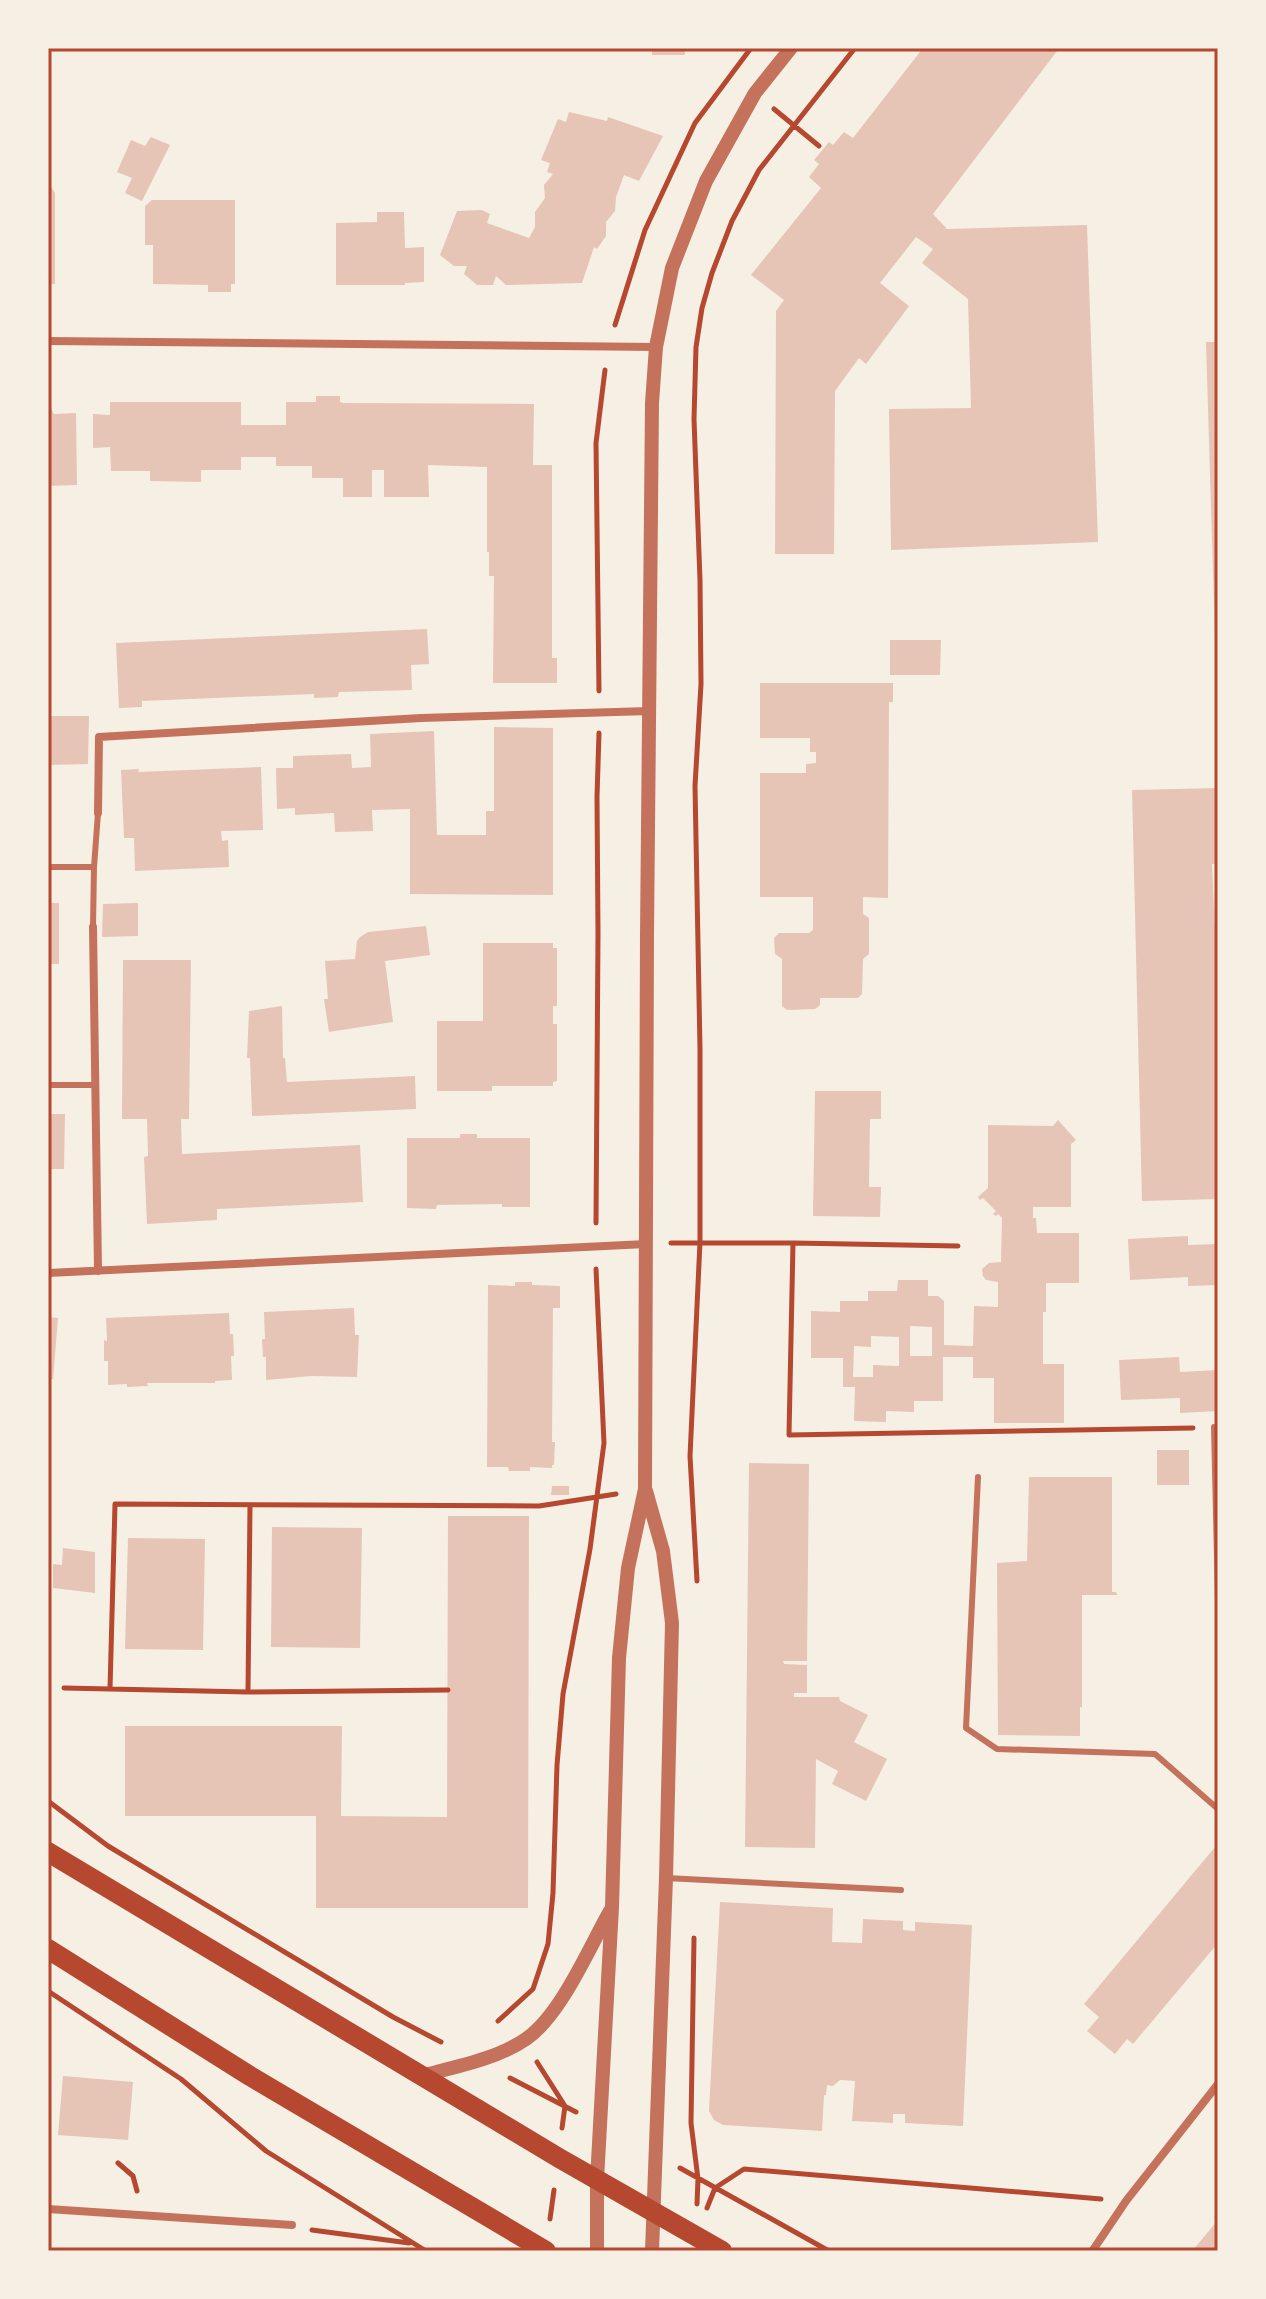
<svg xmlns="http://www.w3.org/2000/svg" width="1266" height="2299" font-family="'IBM Plex Sans',sans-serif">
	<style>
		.building { fill: #e6c5b7; fill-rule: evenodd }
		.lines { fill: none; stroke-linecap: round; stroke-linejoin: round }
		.path { stroke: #b5482f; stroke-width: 5 }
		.service { stroke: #c5725c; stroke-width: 6 }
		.minor { stroke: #c5725c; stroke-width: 8 }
		.tertiary { stroke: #c5725c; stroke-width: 14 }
		.primary { stroke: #b5482f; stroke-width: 20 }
		.neatline { fill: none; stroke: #b5482f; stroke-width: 3 }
	</style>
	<rect width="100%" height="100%" fill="#f6efe4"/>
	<path class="building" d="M652 48H685V55H652Z
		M923 48H1053L1057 51 933 214 947 229 1087 225 1098 542 891 550 889 409 971 408 968 299 922 263 933 249 916 237 880 283 909 306 866 364 859 358 835 391 834 554H775L776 311 784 300 751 275 821 188 809 177 819 164 814 160 829 142 833 145 844 132 853 138Z
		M569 112 607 121 608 117 663 136 639 181 624 175 616 197 615 211 606 222V236L597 249 594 247 582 283 506 285 496 276 493 285H477L464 274 467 266H454L440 255 457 211 482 210 490 214 487 223 529 238 535 227V212L545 198 544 185 553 174 547 172 550 163 541 160 558 119 566 122Z
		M151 137 170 145 142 201 125 193 132 178 117 172 131 140 145 146Z
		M48 182 55 193V284H48Z
		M152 200H235V284H231V292H208V285L153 284V245H145V206Z
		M377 212H404L405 248 424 247V282L405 283V285H336V223L377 222Z
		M1206 342H1218V639H1215Z
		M316 396H340V402L343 403 534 404 533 465H552V658H557V683H493L494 576H489V552H487V467L428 465 429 497H384V470H372V497H343V478H312V466H276V457H241V470H201V482L150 481V471H111L110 447 93 448V414L110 415V402H241V425H286V402H316Z
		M48 402 54 414 76 413 77 485 48 486Z
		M427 629 429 664 411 665 412 690 339 692 338 697 314 698V694L142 701V707L119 708 116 643Z
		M890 640H941L940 675H890Z
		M760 683H893V702H889L888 898 863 897V914L869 918V954L863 959 862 994 858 998H820V1005L815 1009 787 1010 782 1006V959L775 954 774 938 779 933H809L813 930V897H760V773H806V764L816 763V752H810V738H760Z
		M48 716H89L88 764 48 765Z
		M494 727 553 728V895L410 894V809L372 810 373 831 335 832 334 813 295 815V808L277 809 276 768H293V756L351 754 352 768 371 767 370 734 434 731 437 835H486V811H494Z
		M261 767 263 830 221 831 222 841 228 840 229 867 135 871 134 838H124L121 770 139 769 138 772Z
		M1218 788V864H1212L1218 996V1199L1142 1201 1132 790Z
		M48 903H59V964H48Z
		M138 903V936L102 937 103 904Z
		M426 926 430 955 385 961 393 1022 329 1032 324 999H328L325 961 355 959 357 941 360 937 368 932Z
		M483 943H553V948H557V1006H553V1024H557V1081L553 1082V1086H492V1091H437V1021H483Z
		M123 960H191L189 1119H181L182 1154 360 1145 363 1202 217 1209V1220L147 1224 144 1157 148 1156 147 1119H122Z
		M282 1006 283 1058H285L287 1082 415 1076 416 1109 252 1116 250 1058H247L249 1011Z
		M815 1091H881V1119H870L869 1187H881L880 1217 813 1216Z
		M48 1114H65L64 1169H48Z
		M1058 1120 1076 1140 1071 1144V1207H1033V1218H1036L1037 1233H1079V1283H1046V1312H1043V1364H1064V1423H994V1378H973V1357H943V1401H914V1412L886 1411V1422L854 1421 855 1387H843V1358H811V1311L840 1312V1301H868V1291H897L898 1280H928V1296H938L944 1301V1345L973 1346 974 1306 998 1307V1282L986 1280 983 1276 982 1269 989 1263 1001 1262 1002 1218 998 1214 996 1216 993 1214 996 1211 983 1198 980 1200 978 1197 988 1188V1125L1053 1126ZM910 1326 932 1327V1356H910ZM871 1336 899 1337V1366L873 1365V1377H853L854 1346 871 1347Z
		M460 1134H477V1138H530V1207H502V1204L437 1205 436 1209 407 1208V1138H460Z
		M1188 1236V1245L1218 1244V1285L1188 1286V1277L1130 1280 1128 1239Z
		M515 1282H532V1285L560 1286V1308H553L552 1442H555L554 1465H552V1468L530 1467V1471H509L508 1467H487L488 1285 515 1286Z
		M354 1308 355 1335H359L357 1377 312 1376 266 1380V1357H263L262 1339H265L264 1312Z
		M229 1313 230 1334H233L234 1356H231L232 1380 215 1381V1383H147L148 1386 127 1387V1384L108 1385V1361H104V1340L107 1341 106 1318Z
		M48 1317 58 1318 53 1379H48Z
		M1179 1357 1180 1372 1218 1370V1411L1180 1413V1398L1121 1400 1119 1360Z
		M1157 1450H1189V1485H1157Z
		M749 1463 809 1464 807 1661H783L784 1664 807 1665V1693H794V1697H839L840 1701 868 1715 854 1742 887 1759 866 1801 832 1784 838 1771 816 1759 815 1848 745 1847Z
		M1029 1477H1112V1592H1116L1117 1595H1082V1707H1080V1736L998 1735 997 1563 1027 1561Z
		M552 1486H569V1495H551Z
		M448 1516H529L528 1908H316V1816H125V1726H342L341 1816 447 1817Z
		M272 1527 362 1528 360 1648 271 1647Z
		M128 1538 205 1539 203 1650 125 1649Z
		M63 1548 95 1552V1593L53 1588V1564L62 1565Z
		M1215 1847 1218 1849V1943L1133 2044 1127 2039 1115 2054 1087 2031 1099 2017 1084 2004Z
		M720 1902 833 1908 832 1942 862 1943 863 1919 903 1921V1930L915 1931V1922L972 1925 963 2126 905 2123V2114H893V2123L852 2121 855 2081 840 2080 833 2086 827 2085 826 2095H824L822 2131 723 2125 714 2120 709 2111Z
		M63 2076 133 2082 128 2140 58 2135Z
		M1218 2212V2251L1193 2250 1218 2220 1214 2217Z"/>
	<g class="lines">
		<path class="path" d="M774 109 819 146
			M615 325 645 230 695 123 751 48
			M599 691 596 443 605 370
			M596 1223 598 934 597 797 599 733
			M671 1243H793L789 1435 1193 1428
			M793 1243 958 1246
			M697 1581 690 1456 700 1242V1049L695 786 701 684 700 580 694 419 696 347 702 308 712 273 732 221 759 170 855 48
			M64 1688 248 1692 448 1690
			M110 1689 115 1504 539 1506 616 1494
			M248 1692 250 1506
			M48 1801 108 1846 393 2017 441 2042
			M694 1938 691 2123 698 2179 697 2204
			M48 1991 181 2079 266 2151 426 2251
			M498 2021 533 1989 548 1944 553 1893 557 1765 563 1694 590 1549 604 1443 596 1269
			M537 2062 565 2106 562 2128
			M510 2078 576 2112
			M118 2163 133 2176 137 2191
			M680 2168 829 2251
			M707 2208 715 2188 744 2169 1101 2199
			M550 2219 554 2190
			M312 2230 409 2243"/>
		<path class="service" d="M48 867H94
			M93 927 94 867 98 813
			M48 1085H96
			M1214 1427 1218 1601
			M978 1477 966 1728 997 1749 1155 1754 1218 1809
			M666 1878 901 1890"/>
		<path class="minor" d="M48 341 656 347
			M98 813 99 737 421 718 649 711
			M93 927 98 1271
			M48 1273 646 1244
			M48 2209 292 2225
			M1093 2250 1126 2201 1218 2084"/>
		<path class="tertiary" d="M646 1491 663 1551 672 1623 666 1878 652 2251
			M421 2076C455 2067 497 2059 526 2039 561 2015 589 1948 610 1911
			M597 2251V2180L612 1907 619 1658 628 1568 645 1489 647 935 652 403 656 347 672 268 706 181 755 93 791 48"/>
		<path class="primary" d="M48 1852 559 2158 722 2251
			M48 1949 250 2076 546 2251"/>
	</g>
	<rect width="1266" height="2299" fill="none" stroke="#f6efe4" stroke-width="100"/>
	<rect x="50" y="50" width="1166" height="2199" class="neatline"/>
</svg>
